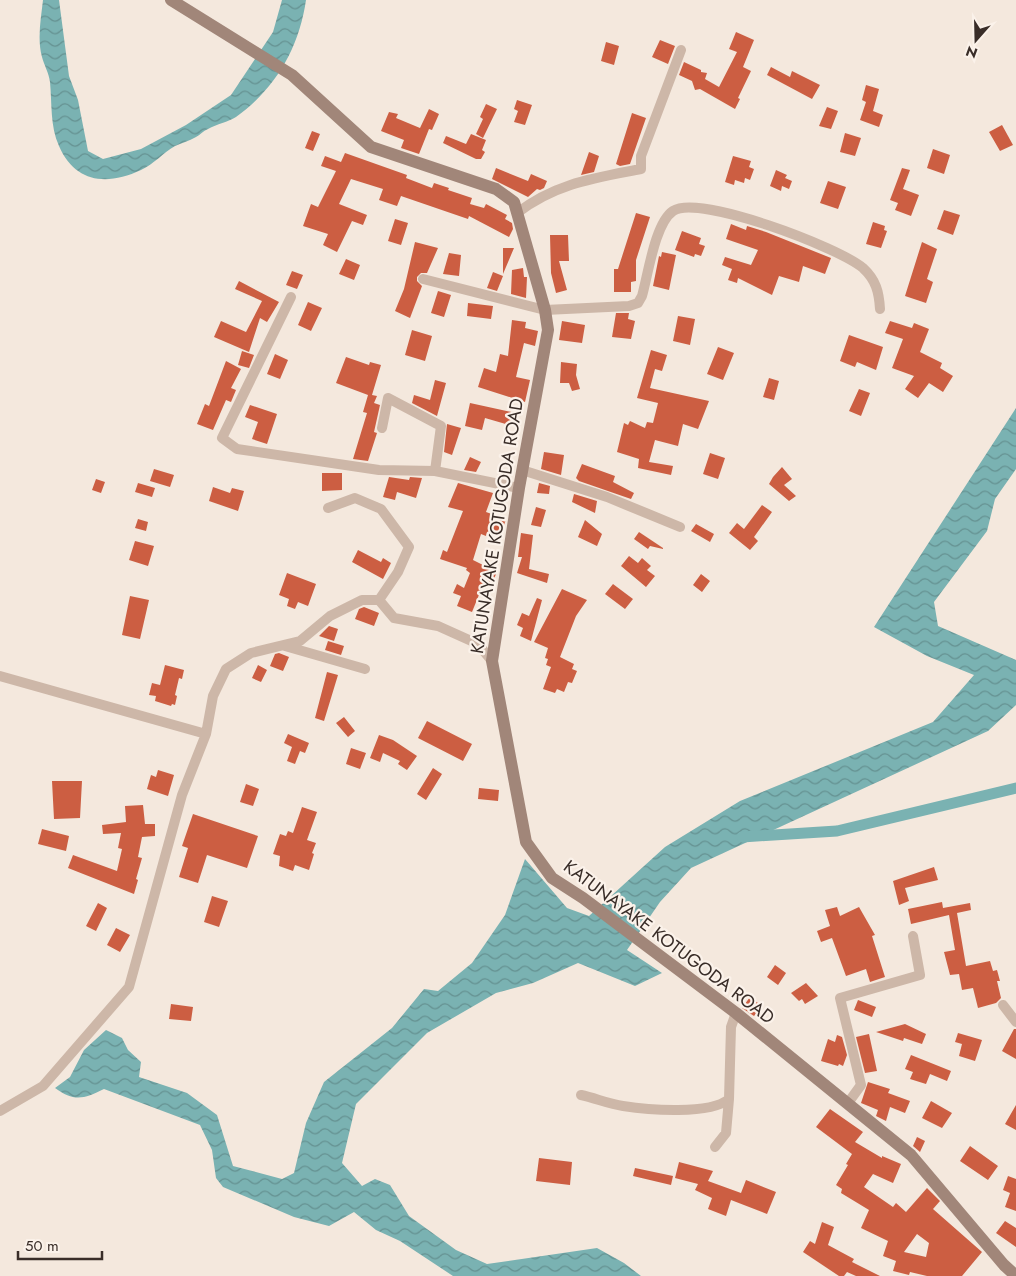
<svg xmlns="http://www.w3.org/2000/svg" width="1016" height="1276" font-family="Jost,sans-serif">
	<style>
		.water { fill: url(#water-waves) }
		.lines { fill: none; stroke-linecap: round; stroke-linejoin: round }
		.canal { stroke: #7ab2b2; stroke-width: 11 }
		.building { fill: #cc5e42; fill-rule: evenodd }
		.minor { stroke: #cdb7a8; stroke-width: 10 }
		.secondary { stroke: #a18679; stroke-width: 12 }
		.labels { text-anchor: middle; stroke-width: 4.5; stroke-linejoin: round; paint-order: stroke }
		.street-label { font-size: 18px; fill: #392d28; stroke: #fbf2ea }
	</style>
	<defs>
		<pattern id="water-waves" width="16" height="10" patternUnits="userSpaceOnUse" patternTransform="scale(1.25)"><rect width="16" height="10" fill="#7ab2b2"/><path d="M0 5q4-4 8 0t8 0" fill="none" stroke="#659191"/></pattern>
	</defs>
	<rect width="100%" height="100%" fill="#f4e8dd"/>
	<path class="water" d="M43 0H59L69 76 78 100 88 151 103 159 141 149 186 125 231 95 273 32 282 0H306C299 48 276 88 236 117 228 122 217 124 208 129 203 131 200 135 196 137 189 141 181 143 175 146 163 153 154 164 141 170 107 186 75 183 59 146 50 127 52 102 50 82 49 73 44 65 42 57 37 39 41 18 43 0Z
		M1016 408V469L995 499 987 531 934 602 938 626 1016 660V705L988 731 691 868 660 902 627 950 662 973 635 986 578 963 533 983 496 993 427 1033 356 1104 342 1163 362 1186 375 1179 390 1185 409 1216 456 1250 487 1264 597 1248 624 1263 641 1276H453L400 1241 376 1230 354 1212 329 1226 294 1217 223 1187 216 1178 212 1150 200 1125 104 1089C84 1099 74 1102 55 1088L70 1077 84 1050 106 1030 122 1038 128 1050 141 1062 139 1077 187 1093 217 1115 233 1166 282 1179 294 1173 306 1123 324 1082 392 1028 424 989 438 991 472 963 505 915 525 859 567 908 589 916 665 847 740 801 933 722 974 675 927 656 874 627Z"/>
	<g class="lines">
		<path class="canal" d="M742 837 837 831 1016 788"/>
	</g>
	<path class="building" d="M736 32 754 40 743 67 751 71 738 98 740 99 735 109 700 89 695 90 692 81 679 75 684 62 701 70V72L707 73 705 79 719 87 737 52 729 49Z
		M660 40 675 46 668 64 652 57Z
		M606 42 619 46 614 65 601 61Z
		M771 67 790 77 792 71 820 85 812 99 767 75Z
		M866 85 879 89 873 111 883 115 879 127 860 120 866 102 862 100Z
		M517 100 532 105 525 125 514 122 518 111 514 109Z
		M486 104 497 109 483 138 476 134 483 119 480 117Z
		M827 107 838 111 831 129 819 126Z
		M429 109 439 114 432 130 429 129 419 154 401 148 404 140 381 131 389 112 398 114 396 118 420 128Z
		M632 113 646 118 630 164 620 166 616 164Z
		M1002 125 1013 145 1000 151 989 132Z
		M312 131 320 134 313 151 305 148Z
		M845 133 861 138 855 156 840 152Z
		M471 134 486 140 482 150 485 152 481 159H476L443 143 446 136 466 144Z
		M933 149 950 155 944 174 927 168Z
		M589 152 599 156 594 172 581 175Z
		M345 153 407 175 406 178 432 188 434 183 449 188 448 190 472 198 470 204 484 208 486 204 507 215 505 219 512 223 513 229 509 237 469 216 468 219 401 196 397 206 379 200 383 189 351 179 339 204 367 215 363 225 352 221 337 252 323 245 328 234 303 226 311 204 318 207 336 171 321 166 325 156 341 162Z
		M733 156 751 161 749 167 754 169 750 180 745 178 744 183 735 180 734 185 725 182Z
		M496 168 528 181 531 174 547 181 544 188 540 190 537 189 528 197 492 179Z
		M902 168 910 170 903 189 919 195 911 216 895 210 898 203 890 200Z
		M776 170 787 175 785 178 792 181 789 189 782 186 781 191 770 186Z
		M828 181 846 187 838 209 820 203Z
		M944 210 960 215 953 235 937 229Z
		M636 213 650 217 636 260V281L631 282V292H614V269H618Z
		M395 219 408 223 401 245 388 241Z
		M873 222 885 226 884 230 887 231 881 248 866 244Z
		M731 224 746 230 747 226 766 232 831 258 825 274 803 266 799 282 779 276 772 295 738 278 737 283 728 280 732 269 722 265 725 257 751 265 758 250 726 239Z
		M682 231 701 238 699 244 705 246 701 256 695 254 694 257 675 250Z
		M550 235H568L569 261H559L567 290 556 293 551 273Z
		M415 242 438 248 427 273H421L417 277V281L422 286 410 318 395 311 404 289Z
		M922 242 937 249 927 279 933 282 926 303 905 296Z
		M503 248H514L503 274Z
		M662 252 676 255 669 290 653 286 659 256 661 257Z
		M449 253 461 255 459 276 443 274Z
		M346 259 360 265 354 280 339 274Z
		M523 268 524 277H527L526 298 511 294 512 270Z
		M292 271 303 275 297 289 286 285Z
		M493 272 503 276 497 291 487 288Z
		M239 281 279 302 267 322 260 318 249 352 214 337 221 321 246 332 262 301 235 289Z
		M438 291 451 295 444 317 431 313Z
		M308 302 322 308 311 331 298 325Z
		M468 303 493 306 491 319 467 316Z
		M616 313H629L628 319 635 321 631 339 612 337Z
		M678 316 695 319 690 345 673 341Z
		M512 320 526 322 525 328 538 331 535 346 524 343 516 377 530 380 525 402 478 387 484 368 496 372 500 354 508 356Z
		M562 321 585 325 582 343 559 340Z
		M890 321 912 328 914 323 929 329 920 352 942 363 940 368 953 376 943 392 929 383 918 398 905 389 914 376 892 368 903 339 885 333Z
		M412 330 432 336 425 361 405 355Z
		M849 335 883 347 876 370 857 362 855 367 840 361Z
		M718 347 734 353 723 380 707 374Z
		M651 350 667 355 662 371 655 369 650 388 709 401 698 429 683 424 678 446 655 440 649 462 673 466 671 475 638 468 639 459 617 452 624 423 628 425 630 421 645 428 647 422 653 423 658 403 637 398Z
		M242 351 254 355 249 368 238 365Z
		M275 354 288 360 280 379 267 374Z
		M346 357 369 365 370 362 381 365 372 395 377 396 374 403 380 405 374 432 377 433 368 461 353 459 367 413 363 412 368 395 336 383Z
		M226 361 241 369 231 388 236 390 231 402 226 400 213 430 197 424 205 404 209 406Z
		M561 362 577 364 576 375 580 389 572 391 569 383H560Z
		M769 378 779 381 774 400 763 397Z
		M435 380 446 383 437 416 412 403 414 395 430 400Z
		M859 389 870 393 861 416 849 411Z
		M470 403 516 413 513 426 485 418 482 430 465 426Z
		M250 405 277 414 267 444 252 439 258 422 245 417Z
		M447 424 461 428 452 455 444 452Z
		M544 452 564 455 561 475 541 469Z
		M710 453 725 458 718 479 703 474Z
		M470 457 481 462 476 472 464 470Z
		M582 464 615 476 613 482 634 493 631 499 579 481 576 478Z
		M782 467 792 479 784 485 796 496 789 501 769 484 773 477Z
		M154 469 174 475 170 487 150 481Z
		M322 473H342V490L322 491Z
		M389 477 409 480 410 477 422 478 416 498 397 492 395 500 383 497Z
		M96 479 105 482 101 493 92 490Z
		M138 483 155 488 152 497 135 492Z
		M458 483 493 493 486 512 506 519 500 537 487 532 486 536 481 534 473 560 497 572 492 583 485 580 472 612 457 606 461 596 453 593 457 584 464 588 470 573 466 570 467 568 440 559 443 550 447 552 463 511 448 507Z
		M539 483 550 486 549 494 537 493Z
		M213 487 230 493 232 488 244 491 238 511 209 501Z
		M574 494 597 501 595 513 572 502Z
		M762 505 772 512 754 537 758 541 750 550 729 533 737 523 744 529Z
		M536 507 546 510 541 527 531 525Z
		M138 519 148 522 146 531 135 528Z
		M585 520 602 534 597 546 578 537Z
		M696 524 714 534 710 542 691 531Z
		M639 532 663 548V549L650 546 648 549 634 539Z
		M521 533 533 535 529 569 549 574 547 583 517 573 522 557H518Z
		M135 541 154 546 148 566 129 560Z
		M358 550 381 562 383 558 391 563 383 579 352 562Z
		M629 556 638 563 642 558 651 566 647 570 655 576 646 587 621 566Z
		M287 573 316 584 308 606 298 602 295 609 287 606 289 599 279 595Z
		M701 574 710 581 702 592 693 585Z
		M613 584 633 599 625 609 605 594Z
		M562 589 587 600 576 616 560 657 574 664 572 669 577 671 572 683 568 682 564 692 557 689 555 693 543 689 551 667 546 665 548 659 545 658 548 648 534 642Z
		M130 596 149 600 140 639 122 635Z
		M537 598 542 600 531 641 520 636 523 628 517 625 522 613 529 616Z
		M364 607 379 613 374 626 355 619 359 609Z
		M329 626 338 629 334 641 319 636Z
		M328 641 344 646 341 655 325 650Z
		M279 653 289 657 283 671 270 666 275 654Z
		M165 665 184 670 182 679 179 678 175 695 177 696 175 705 172 704 171 706 155 701 156 696 149 695 152 683 160 685Z
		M258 665 267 670 261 682 252 678Z
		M327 672 338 675 324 721 315 718Z
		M344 717 355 731 348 737 336 723Z
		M427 721 472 744 463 761 418 738Z
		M288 734 309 743 305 753 300 751 295 764 287 761 292 747 284 743Z
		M379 735 393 740 417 756 407 770 398 764 400 761 383 753 380 762 370 758Z
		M351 748 366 753 360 769 346 764Z
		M433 768 442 774 426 800 417 794Z
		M158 770 174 775 168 796 147 789 151 775 156 777Z
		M52 781H82L80 818 54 819Z
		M246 784 259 789 253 806 240 802Z
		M479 788 499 790 498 801 478 799Z
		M143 805 145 824H155V836L142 837 138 857 142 858 136 879 138 880 134 894 68 868 73 855 117 871 122 849 118 848 121 833 103 834 102 825 126 822 125 806Z
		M302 807 317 812 307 840 316 843 312 853 314 854 309 870 295 865 293 871 279 866 280 856 273 854 280 834 286 836 288 831 293 833Z
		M193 814 258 836 247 868 207 855 198 883 179 877 188 848 182 846Z
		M42 829 69 836 66 851 38 844Z
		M934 867 938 880 905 888 909 901 899 905 893 881Z
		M212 896 228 901 219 927 204 922Z
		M942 902 943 908 970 903 971 910 957 913 966 966 990 961 993 971 997 970 1000 981H997L1001 998 996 1003 978 1008 973 988 962 990 959 974 950 975 944 952 955 950 949 915 911 924 908 909Z
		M98 903 107 908 96 931 86 926Z
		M837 907 840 916 859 907 875 935 872 936 885 977 870 982 866 969 846 976 832 938 821 942 817 931 830 926 825 910Z
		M116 928 130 935 120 952 107 945Z
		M775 965 786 973 778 985 767 977Z
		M806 983 818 996 805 1004 802 999 799 1001 791 993Z
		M750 997 762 1006 754 1016 742 1008Z
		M858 1000 876 1007 872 1017 854 1010Z
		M171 1004 193 1007 191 1021 169 1019Z
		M905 1024 926 1034 922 1044 904 1038 903 1041 876 1032Z
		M1014 1029H1016V1059L1002 1051Z
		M958 1033 982 1040 975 1061 959 1056 962 1044 955 1042Z
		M869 1034 877 1071 865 1073 856 1037Z
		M837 1035 842 1037 847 1055 843 1066 839 1064 838 1066 821 1061 828 1039 835 1042Z
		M911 1055 951 1071 947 1081 930 1074 926 1084 910 1079 913 1072 905 1069Z
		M868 1082 890 1089 888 1093 910 1101 905 1113 890 1107 886 1121 876 1116 878 1110 861 1103Z
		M931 1101 952 1113 942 1128 922 1118Z
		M1016 1105V1130L1005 1124Z
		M830 1109 863 1132 855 1142 882 1158V1156L901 1164 893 1183 873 1174 864 1187 893 1207 896 1203 906 1212 927 1188 940 1201 933 1209 982 1252 962 1276H927L910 1272 909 1275 893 1271 896 1261 883 1256 888 1241 861 1228 869 1210 841 1193 842 1189 836 1185 848 1165 846 1164 852 1154 816 1127ZM917 1234 929 1243 926 1257 904 1252Z
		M917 1137 925 1141 920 1152 913 1146Z
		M970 1146 998 1166 988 1180 960 1161Z
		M539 1158 572 1162 570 1185 536 1181Z
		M679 1162 713 1171 708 1181 741 1193 746 1180 776 1192 767 1214 731 1200 726 1216 708 1209 712 1198 695 1190 698 1184 675 1178Z
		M635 1168 673 1176 671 1185 633 1176Z
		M1008 1176 1016 1179V1211L1005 1207 1010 1193 1003 1190Z
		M1005 1221 1016 1228V1247L996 1233Z
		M822 1222 834 1227 828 1245 854 1259 852 1262 880 1276H856L847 1272 844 1276H839L803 1252 810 1241 815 1244Z"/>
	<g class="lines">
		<path class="minor" d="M517 213C556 183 595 178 641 169V156L681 50
			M423 279 545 310 629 306 638 303 642 296C648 275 655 223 673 211 699 194 838 247 863 268 876 280 879 292 880 309
			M291 297 222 438 237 449 379 470 435 471
			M382 428 388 398 441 426 435 471 519 488
			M522 470 607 497 680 527
			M328 508 355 498 381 509 409 547 398 572 379 600
			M285 646 365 669
			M0 676 206 734
			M1003 1005 1016 1022
			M581 1095C595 1098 609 1104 623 1106 648 1110 710 1115 729 1099L731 1027 736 1013
			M848 1103 861 1085 840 998 920 975 913 936
			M0 1111 43 1086 129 987 182 795 206 734 213 696 226 669 251 653 300 641 330 616 362 600H379L394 618 438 626 478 644 492 661
			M715 1147 726 1133 729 1099"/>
		<path class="secondary" d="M171 0 292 75 371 147 496 189 514 202 545 310 548 330 519 488 492 661 526 842 552 878 583 898 736 1013 911 1155 1004 1265 1016 1276"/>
	</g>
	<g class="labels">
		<g class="street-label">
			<text transform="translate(497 526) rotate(-81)" y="6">KATUNAYAKE KOTUGODA ROAD</text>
			<text transform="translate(669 942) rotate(37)" y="6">KATUNAYAKE KOTUGODA ROAD</text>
		</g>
	</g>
	<g transform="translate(976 40) rotate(200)" stroke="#fbf2ea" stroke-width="4" paint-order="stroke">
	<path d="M0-4L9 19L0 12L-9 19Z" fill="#392d28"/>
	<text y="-8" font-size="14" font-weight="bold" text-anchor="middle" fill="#392d28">N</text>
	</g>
	<path d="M18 1251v8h84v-8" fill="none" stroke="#392d28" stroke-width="2.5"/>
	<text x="25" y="1251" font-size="15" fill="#392d28" stroke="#fbf2ea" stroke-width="4" paint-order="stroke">50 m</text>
</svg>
